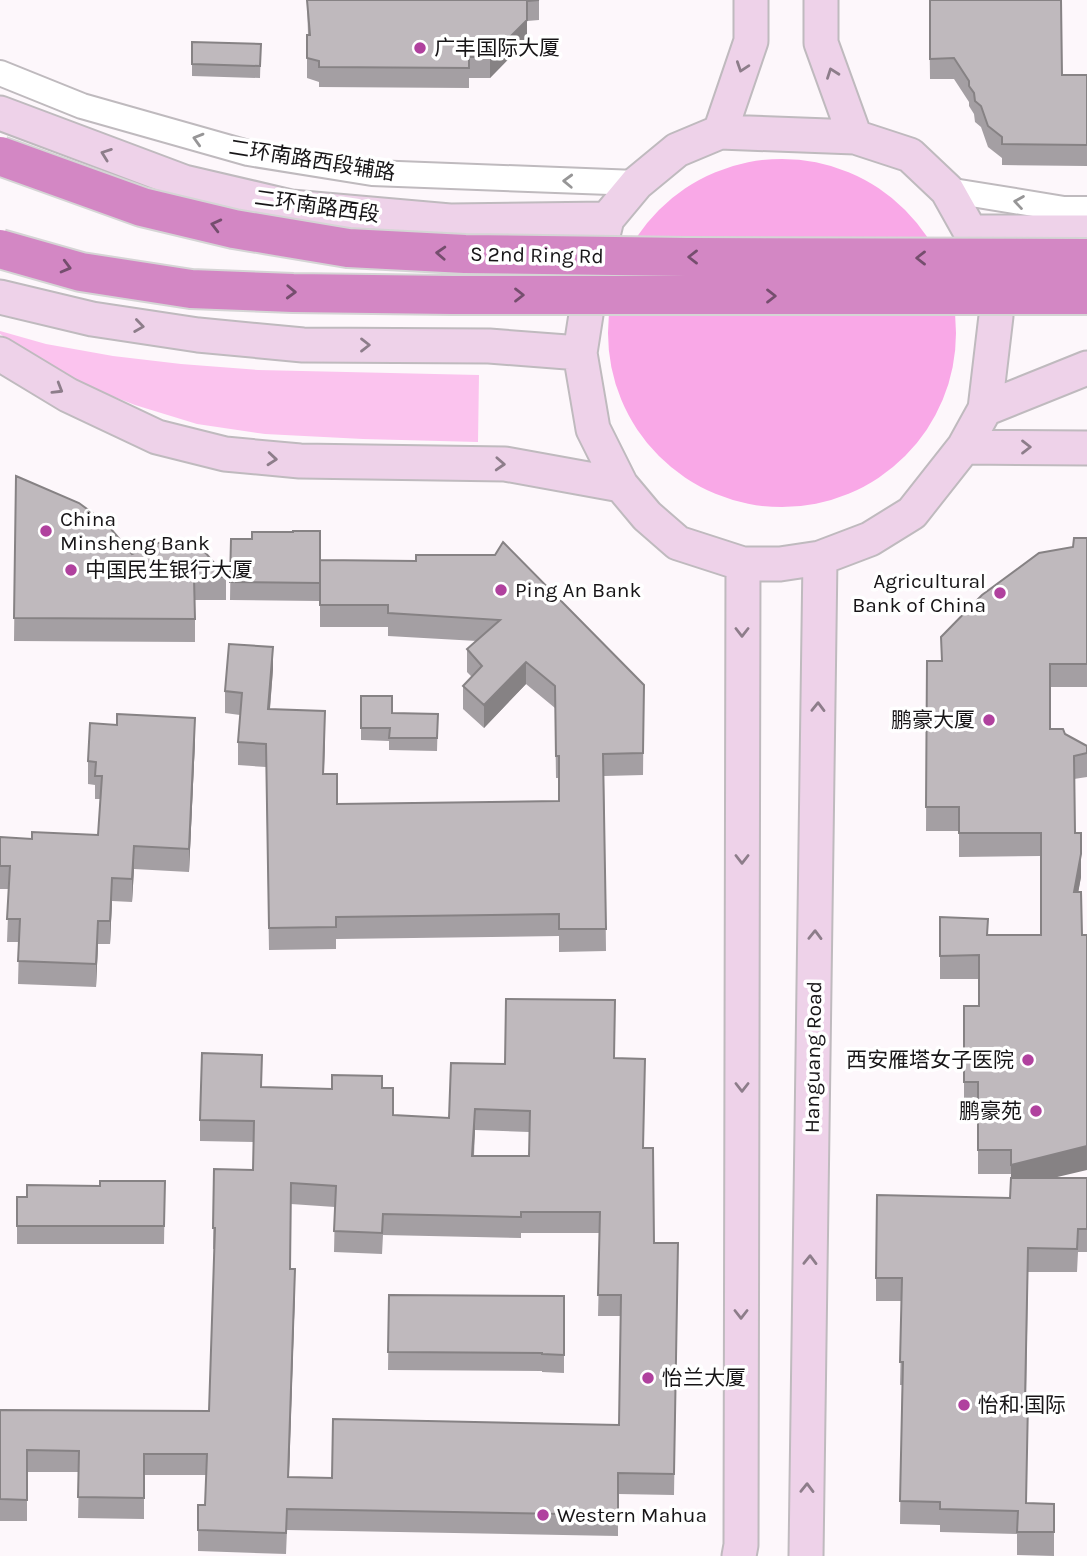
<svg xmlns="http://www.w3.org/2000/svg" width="1087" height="1556" font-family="Karla,'Noto Sans SC',sans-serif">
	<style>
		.green { fill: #fbc3ee }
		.forest { fill: #f9a8e7 }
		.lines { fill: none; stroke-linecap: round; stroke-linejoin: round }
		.minor-casing { stroke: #bfbabe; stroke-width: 28 }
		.secondary-casing { stroke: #bfbabe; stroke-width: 37 }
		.minor { stroke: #fff; stroke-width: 24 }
		.secondary { stroke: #eed2e9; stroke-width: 33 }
		.trunk-bridge-casing { stroke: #d5d5d5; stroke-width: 42; stroke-linecap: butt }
		.trunk-bridge { stroke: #d387c4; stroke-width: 38 }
		.wall { fill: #a49fa3; fill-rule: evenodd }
		.shaded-wall { fill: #868284 }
		.building { fill: #bfb9bd; stroke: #868284; stroke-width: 2; fill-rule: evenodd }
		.oneway { stroke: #8d7d8a }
		.oneway2 { stroke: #979697 }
		.oneway3 { stroke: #754e6e }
		.poi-dot { fill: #b0419e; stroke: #fff; stroke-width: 2.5 }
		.labels { text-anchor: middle; stroke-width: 7; stroke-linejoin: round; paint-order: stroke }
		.poi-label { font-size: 21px; fill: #171517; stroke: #fff; text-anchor: start }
		.street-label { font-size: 21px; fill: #171517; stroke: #fff }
	</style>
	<rect width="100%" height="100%" fill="#fdf7fb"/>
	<path class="green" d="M0 331 46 344 113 356 181 364 258 370 479 375 478 442 363 439 265 434 197 424 135 405 79 383 0 334Z"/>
	<path class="forest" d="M608 333a174 174 0 1 1 348 0a174 174 0 1 1-348 0Z"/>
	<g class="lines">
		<g class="minor-casing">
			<path id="minor" d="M0 73 82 106 248 153 372 173 637 183
				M947 190 1064 209H1087"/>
		</g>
		<g class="secondary-casing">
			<path id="secondary" d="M821 0V43L855 137
				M0 113 184 182 291 207 450 221 607 219
				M720 132 855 137 910 155 947 190 989 265 996 316 985 409 964 447 912 513 870 539 820 558 780 564H743L678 543 647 516 621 485 593 429 580 353 590 289 607 219 637 183 677 150Z
				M720 132 751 41V0
				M971 232H1087
				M0 297 92 319 198 335 303 345 489 346 580 353
				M0 354 68 395 157 437 225 454 300 461 505 464 621 485
				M985 409 1087 368
				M964 447 1087 448
				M739 1556 741 1545 743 564
				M806 1556 820 558"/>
		</g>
		<use href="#minor" class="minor"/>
		<use href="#secondary" class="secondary"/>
		<g class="trunk-bridge-casing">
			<path id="trunk-bridge" d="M0 156 142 207 234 229 348 248 465 254 686 257 1087 258
				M0 249 81 272 191 289 293 293 452 295H1087"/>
		</g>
		<use href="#trunk-bridge" class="trunk-bridge"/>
	</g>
	<path class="wall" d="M307 0H539V20L527 21V40L490 78H469V88L319 87V82L307 78V35H308Z
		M929 0 1062 75H1087V166L1002 165V158L988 147 981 127 975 122 974 114 969 106V102L954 79H930Z
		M192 42 261 44 260 78 192 76Z
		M16 476 132 554 226 577V600H195V642L14 641Z
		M320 531V601L230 600 231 539H252L293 532Z
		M1087 538V687H1050V729L1065 734 1087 746V777L1074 779 1075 833 1081 877 1078 892 1055 1178H1087V1252H1078L1077 1272H1028L1026 1401V1503L1054 1504V1556L1017 1555V1534L940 1532V1525L900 1524 902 1385H900L902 1301H876V1278L1010 1198 1011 1174H978V1105H964V1006H979V979H940V917L988 935H1041V856L959 857V831H926L927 661H941L1073 547Z
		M320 560 416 561 644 685 643 775 604 776 606 951 559 952V936L336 939V949L269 950 266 767 238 765V742L240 715 225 713V691L273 669 270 709 325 734 324 774 337 804 559 801V778H556L555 708 526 684 484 728 463 709V686L472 677 467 672V649L477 641 388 636V627H320Z
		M361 696 392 713 438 714 437 751 389 750V741L361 740Z
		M195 741 189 872 134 869 132 902 112 901 110 944H98L96 987 18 984 19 942H7L9 889H0V837L32 839 98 835 100 799H95V785L88 784V761Z
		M614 1058 644 1148 654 1243H678L674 1495 618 1494V1536L287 1530 286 1554 198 1551V1530L205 1505 206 1475H144V1519L78 1518 79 1472H27V1521H0V1410L209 1411 214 1249H213L214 1169 253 1170 254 1142 200 1141V1120L262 1087 332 1089 382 1088 393 1115 449 1118 505 1064ZM475 1130 529 1132V1156H474ZM291 1204 335 1207 334 1252 382 1254 383 1235 521 1238V1233H600L598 1316H621L619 1425 332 1478 289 1477 295 1290 290 1269Z
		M165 1181 164 1244H17V1197H27L100 1186Z
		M389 1295 564 1296V1373L542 1372V1371L388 1370Z"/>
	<path class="shaded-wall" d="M527 1V40L490 78V57Z
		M273 647V669L268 731V709Z
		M526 662V684L484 728V705Z
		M325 711V734L323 797V774Z
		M195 718V741L189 872V849Z
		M134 846V869L132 902V879Z
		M1081 854V877L1074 916V892Z
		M112 878V901L110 944V921Z
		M98 921V944L96 987V964Z
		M475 1109V1130L472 1177V1156Z
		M1087 1146V1170L1011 1188V1165Z
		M295 1269V1290L288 1498V1477Z"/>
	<path class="building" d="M307 0H539L527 1V20L490 57H469V68L319 67V61L307 58V35H310Z
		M930 0H1061L1062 75H1087V145L1002 144V137L988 126 981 106 975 101 974 93 969 86V81L954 58 930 59Z
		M192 42 261 44 260 66 192 64Z
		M16 476 79 503 106 523 132 554 158 543 194 539 226 577H194L195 619 14 618Z
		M293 531H320V583L230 582 231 539H252V532H293Z
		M1074 538H1087V664H1050V729H1063L1065 734 1087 746V753L1074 756 1075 833H1081V854L1074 892H1081L1082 935H1087V1146L1011 1165V1150H978V1082H964V1006H979V955L940 956V917L988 919 987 935H1041V833H959V807H926L927 661H942L941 637 982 595 1039 553 1073 547Z
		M503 542 644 685 643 753 603 754 606 929H559V914L336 917V927L269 928 266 744 238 742 242 693 225 691 229 644 273 647 268 709 325 711 323 774H337V804L559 801V756H556L555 686 526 662 484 705 463 686 482 666 467 649 500 620 388 613V605H320V560L416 561V555H495Z
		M361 696H392V713L438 714 437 738H389L390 728H361Z
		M117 714 195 718 189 849 134 846 132 879 112 878 110 921H98L96 964 18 961 20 919H7L10 866H0V837L32 839V832L98 835 102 776H95L96 762 88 761 90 723 117 725Z
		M506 999 615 1000 614 1058 645 1059 643 1148H653L654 1243H678L674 1474 618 1473V1515L287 1509 286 1533 198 1530V1505H205L207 1454H144V1498L78 1497 79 1451 27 1450V1500L0 1499V1410L209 1411 215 1228H213L214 1169 253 1170 254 1121 200 1120 202 1053 262 1055 261 1087 332 1089V1075L382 1076V1088H393V1115L449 1118 451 1063 505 1064ZM475 1109 530 1111 529 1156H472ZM291 1183 336 1186 334 1231 382 1233 383 1214 521 1217V1212H600L598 1295H621L619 1425 333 1419 332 1478 288 1477 295 1269H290Z
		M1011 1178H1087V1229H1078L1077 1249 1028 1248 1025 1401H1028L1026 1503 1054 1504V1532H1017L1018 1511 940 1509V1502L900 1501 903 1362H900L902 1278H876L877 1195 1010 1198Z
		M100 1181H165L164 1226H17V1197H27V1185L100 1186Z
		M389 1295 564 1296V1355L542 1354V1353L388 1352Z"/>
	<defs><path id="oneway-chevron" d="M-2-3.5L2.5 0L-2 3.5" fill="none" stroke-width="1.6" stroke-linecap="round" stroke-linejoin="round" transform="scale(1.75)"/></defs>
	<g class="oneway">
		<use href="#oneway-chevron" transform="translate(742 67) rotate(109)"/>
		<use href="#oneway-chevron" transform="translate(832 73) rotate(-110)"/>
		<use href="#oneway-chevron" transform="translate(106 154) rotate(-160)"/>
		<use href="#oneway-chevron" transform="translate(139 326) rotate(8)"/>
		<use href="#oneway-chevron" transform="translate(365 345)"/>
		<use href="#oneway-chevron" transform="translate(58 389) rotate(31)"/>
		<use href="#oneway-chevron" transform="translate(1026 447)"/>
		<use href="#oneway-chevron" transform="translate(272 459) rotate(5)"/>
		<use href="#oneway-chevron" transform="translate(500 464) rotate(3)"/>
		<use href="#oneway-chevron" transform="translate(742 632) rotate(90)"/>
		<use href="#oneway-chevron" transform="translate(818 707) rotate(-89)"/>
		<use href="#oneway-chevron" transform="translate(742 859) rotate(90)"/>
		<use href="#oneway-chevron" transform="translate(815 935) rotate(-89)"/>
		<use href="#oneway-chevron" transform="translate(742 1087) rotate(90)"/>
		<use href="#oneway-chevron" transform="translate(810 1260) rotate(-89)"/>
		<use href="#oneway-chevron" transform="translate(741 1314) rotate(90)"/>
		<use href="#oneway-chevron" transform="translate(807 1488) rotate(-89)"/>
	</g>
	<g class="oneway2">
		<use href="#oneway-chevron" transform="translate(198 139) rotate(-164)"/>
		<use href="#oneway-chevron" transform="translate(568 181) rotate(-178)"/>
		<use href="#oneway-chevron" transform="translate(1019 202) rotate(-171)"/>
	</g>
	<g class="oneway3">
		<use href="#oneway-chevron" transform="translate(216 225) rotate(-166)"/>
		<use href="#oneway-chevron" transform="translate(441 253) rotate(-177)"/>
		<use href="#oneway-chevron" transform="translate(693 257) rotate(-180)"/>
		<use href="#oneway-chevron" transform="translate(921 258) rotate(-180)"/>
		<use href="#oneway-chevron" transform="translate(66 267) rotate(15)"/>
		<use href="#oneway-chevron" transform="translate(291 292) rotate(2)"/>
		<use href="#oneway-chevron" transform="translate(519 295)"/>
		<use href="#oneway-chevron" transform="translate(771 296)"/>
	</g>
	<g class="poi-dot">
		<circle cx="420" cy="48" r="7"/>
		<circle cx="46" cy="531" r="7"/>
		<circle cx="71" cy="570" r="7"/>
		<circle cx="501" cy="590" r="7"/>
		<circle cx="1000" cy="593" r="7"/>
		<circle cx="989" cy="720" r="7"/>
		<circle cx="1028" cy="1060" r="7"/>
		<circle cx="1036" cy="1111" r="7"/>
		<circle cx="648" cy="1378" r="7"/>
		<circle cx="964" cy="1405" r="7"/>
		<circle cx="543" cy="1515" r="7"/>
	</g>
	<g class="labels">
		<g class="poi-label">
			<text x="434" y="55">广丰国际大厦</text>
			<text x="60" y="526">China<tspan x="60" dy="24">Minsheng Bank</tspan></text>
			<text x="85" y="577">中国民生银行大厦</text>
			<text x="986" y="588" text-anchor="end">Agricultural<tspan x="986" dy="24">Bank of China</tspan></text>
			<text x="515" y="597">Ping An Bank</text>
			<text x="975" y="727" text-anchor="end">鹏豪大厦</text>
			<text x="1014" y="1067" text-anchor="end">西安雁塔女子医院</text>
			<text x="1022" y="1118" text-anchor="end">鹏豪苑</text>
			<text x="662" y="1385">怡兰大厦</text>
			<text x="978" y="1412">怡和·国际</text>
			<text x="557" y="1522">Western Mahua</text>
		</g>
		<g class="street-label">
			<text transform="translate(312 160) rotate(9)" y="7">二环南路西段辅路</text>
			<text transform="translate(317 206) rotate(8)" y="7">二环南路西段</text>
			<text transform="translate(537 255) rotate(1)" y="7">S 2nd Ring Rd</text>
			<text transform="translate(813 1057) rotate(-89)" y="7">Hanguang Road</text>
		</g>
	</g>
</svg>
